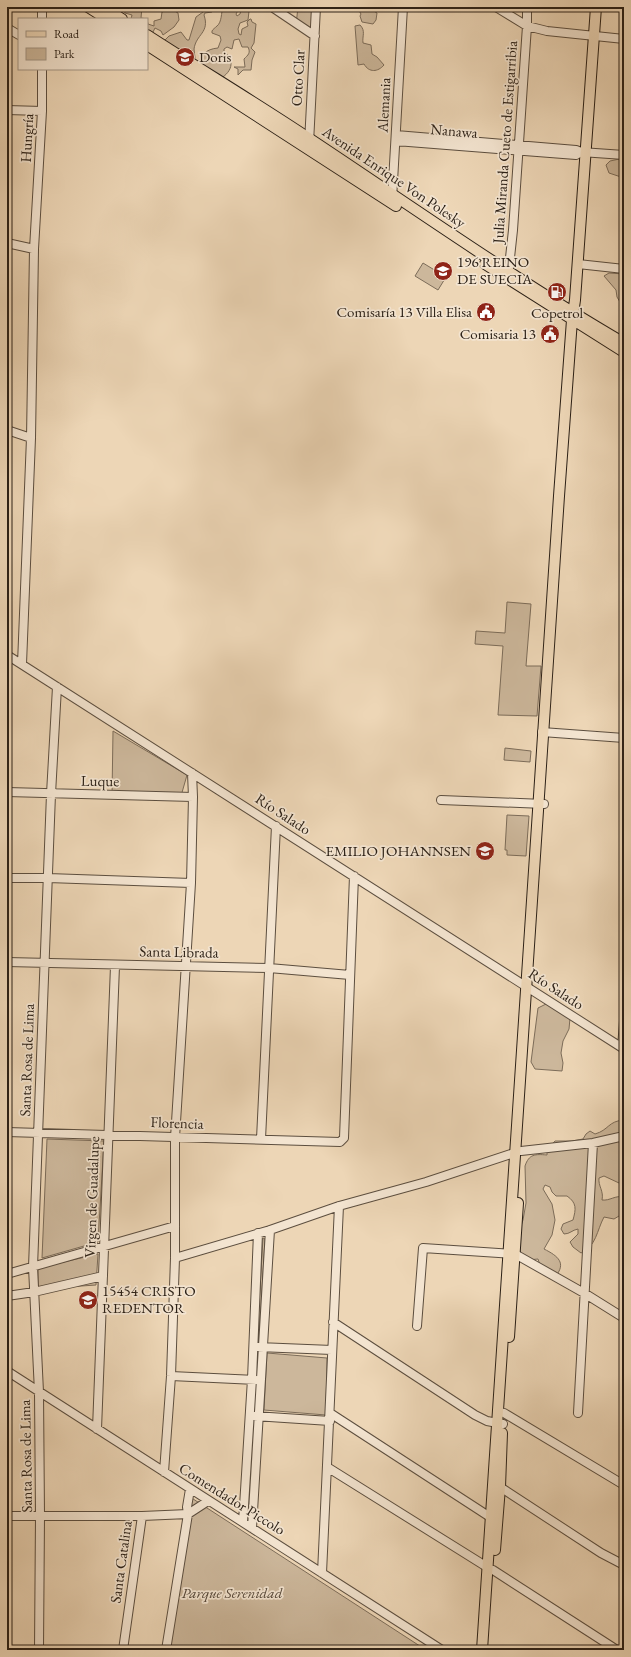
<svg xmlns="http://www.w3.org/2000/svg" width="631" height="1657" font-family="'EB Garamond',serif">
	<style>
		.green { fill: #ccb79b; stroke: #7c6c59 }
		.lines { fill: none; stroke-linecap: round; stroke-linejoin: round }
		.minor-casing { stroke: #5c4e3f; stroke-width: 10 }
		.major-casing { stroke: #2c2117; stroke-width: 12 }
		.minor { stroke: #f3e4d0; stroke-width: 8 }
		.major { stroke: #edd6b6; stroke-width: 10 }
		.labels { text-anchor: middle; stroke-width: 3.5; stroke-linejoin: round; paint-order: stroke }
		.poi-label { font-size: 15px; fill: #2c2117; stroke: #f3e4d0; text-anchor: start }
		.street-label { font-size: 15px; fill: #2c2117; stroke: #f3e4d0 }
		.park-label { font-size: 15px; font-style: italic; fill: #544638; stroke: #f3e4d0 }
	</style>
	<rect width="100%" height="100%" fill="#edd6b6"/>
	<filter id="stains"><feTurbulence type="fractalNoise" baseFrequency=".005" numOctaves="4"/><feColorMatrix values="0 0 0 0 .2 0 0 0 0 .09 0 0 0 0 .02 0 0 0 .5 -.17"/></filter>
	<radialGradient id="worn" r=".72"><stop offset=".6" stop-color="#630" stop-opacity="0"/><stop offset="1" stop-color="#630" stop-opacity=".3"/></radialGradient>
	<path class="green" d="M123 7H142L141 18 147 19 148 24 154 26V21L161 19 162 12 171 9 178 13 179 20 174 27 163 35 161 31 155 28 153 32 147 36V19H131L132 15 125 13Z
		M207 7H212V12L205 13 204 15C210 33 196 34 194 49 194 52 195 55 195 58L193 62 164 41 169 36 181 32 187 40H189L196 17 203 12Z
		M223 7H240L236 14 237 16 240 14 241 10 244 7H247L249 11 248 20 240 23 238 29 239 34 241 35 242 29 248 26 247 22 250 19H251L252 22 256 24 254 43 251 48 255 52 252 60 251 70H243L238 75V69L234 67H245L244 59C248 55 251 53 248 47H242L239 39 234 40 232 49 227 47 224 49V51C238 63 229 76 215 81L197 67C200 55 206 49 218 48L221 40 220 36 212 33V31C213 29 215 28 217 26 222 22 221 13 223 7Z
		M298 7H321L316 27 307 33 296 25Z
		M359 7H367L377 13 376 20 373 24 362 22 360 16 361 14 358 9Z
		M360 25C366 31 362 36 363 43L371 45 372 54 377 57 384 65C378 72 369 73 364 64L358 65 355 26Z
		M624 158V196L623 183 621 177 609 173 606 165 610 161Z
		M423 263 446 277 438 290 415 276Z
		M609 273 624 274V285L621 293 624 296V302H620L617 297 616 290 604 276Z
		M507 602 531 604 526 666H541L537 716 498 715 503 646 475 644 476 631 505 633Z
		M113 731 187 775 181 796 112 795Z
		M505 748 531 751 530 762 504 760Z
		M507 815 529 816 526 856 507 855V850H505Z
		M546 1004 570 1018 569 1029 563 1041 561 1053 563 1063 562 1071 535 1069 531 1062 538 1008Z
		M624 1120V1170H621L623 1180 619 1183 604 1176 599 1178C598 1186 604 1191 602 1200 610 1201 615 1195 624 1197V1213L614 1219 604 1217C597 1230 596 1247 581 1253L573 1247 570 1242 578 1234V1229C572 1230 570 1234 564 1234L561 1229 563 1224 573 1220C576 1209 577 1203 567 1196H556L552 1192 550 1187 545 1185 543 1189 552 1204 555 1220 552 1235 544 1249C558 1256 567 1263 555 1277L540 1265 538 1259 528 1260 520 1254 517 1237 523 1220 526 1203 525 1166C529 1154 535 1154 547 1155V1149L555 1141H572L583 1139 586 1134 590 1131 595 1134C609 1130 608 1121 624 1120Z
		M47 1139 104 1141 98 1242 42 1258Z
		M263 1238 265 1239 259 1340 257 1341Z
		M98 1254 96 1285 38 1289V1268Z
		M267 1353 327 1358 326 1415 264 1410Z
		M187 1495 426 1650H165Z"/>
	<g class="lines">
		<g class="minor-casing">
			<path id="minor" d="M272 7 315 36
				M496 7 527 26 547 31 624 39
				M42 19V7
				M7 28 19 35
				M7 110 42 111
				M396 135 576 150 581 152 624 155
				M396 141 576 155 581 152
				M309 143 316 7
				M392 199 403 7
				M7 243 34 249
				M578 264 624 269
				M508 276 513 230 527 26V7
				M7 430 31 438
				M7 655 624 1049
				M22 664 31 438 34 249 42 111V69
				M542 732 624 738
				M7 792 193 797
				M441 800 544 804
				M7 878H48L191 883
				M7 962 269 968 350 975
				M622 1048 624 1021
				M7 1132 340 1142 344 1138 354 876
				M261 1139 276 826
				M521 1151 593 1143 624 1136
				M175 1258 270 1230 339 1206 426 1182 514 1153
				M7 1274 175 1226
				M7 1296 34 1292 103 1276
				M333 1322 475 1415 487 1421 503 1424
				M417 1326 423 1248 515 1254 584 1293 624 1318
				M258 1347 332 1350
				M7 1371 442 1650
				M171 1376 256 1380
				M330 1413 490 1517
				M504 1413 624 1485
				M578 1413 593 1143
				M254 1416 330 1421
				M97 1429 115 966
				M327 1467 487 1567
				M164 1472 171 1376 175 1258V1138L191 883 193 797 192 773
				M500 1487 601 1553 624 1565
				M7 1516H142L188 1514 208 1501
				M243 1522 252 1379 258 1233
				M252 1528 270 1230
				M493 1570 617 1650
				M322 1573 339 1206
				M39 1650 40 1516 39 1392 33 1267 51 794 57 687
				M123 1650 142 1516
				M166 1650 188 1514 187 1507 190 1489"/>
		</g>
		<g class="major-casing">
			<path id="major" d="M88 7 107 19
				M103 7 122 19
				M147 35C201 70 256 103 310 139 414 208 516 280 624 343
				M147 45 396 206
				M485 264 624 352
				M509 1337 518 1203
				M495 1550 500 1487 502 1433
				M482 1650 559 496 572 320 575 300 596 7"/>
		</g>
		<use href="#minor" class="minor"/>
		<use href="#major" class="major"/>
	</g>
	<defs>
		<g id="school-disc" transform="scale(1)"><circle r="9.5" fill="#8f2418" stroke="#f3e4d0"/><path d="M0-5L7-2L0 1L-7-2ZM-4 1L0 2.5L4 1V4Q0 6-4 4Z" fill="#fff"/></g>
		<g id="fuel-disc" transform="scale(1)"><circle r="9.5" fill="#8f2418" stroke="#f3e4d0"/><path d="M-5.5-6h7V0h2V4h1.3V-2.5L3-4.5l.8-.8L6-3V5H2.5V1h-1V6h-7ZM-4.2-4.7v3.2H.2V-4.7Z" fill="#fff"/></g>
		<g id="civic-disc" transform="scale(1)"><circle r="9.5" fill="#8f2418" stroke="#f3e4d0"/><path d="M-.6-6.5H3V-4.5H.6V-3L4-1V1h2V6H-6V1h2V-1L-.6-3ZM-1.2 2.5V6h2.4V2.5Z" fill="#fff"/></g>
	</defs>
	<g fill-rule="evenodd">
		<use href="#school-disc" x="185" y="57"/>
		<use href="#school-disc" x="443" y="271"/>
		<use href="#fuel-disc" x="557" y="292"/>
		<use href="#civic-disc" x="486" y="312"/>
		<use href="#civic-disc" x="550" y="334"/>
		<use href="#school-disc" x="485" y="851"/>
		<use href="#school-disc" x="88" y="1300"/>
	</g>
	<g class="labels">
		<g class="poi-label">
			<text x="199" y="62">Doris</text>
			<text x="457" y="267">196 REINO<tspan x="457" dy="17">DE SUECIA</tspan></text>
			<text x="472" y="317" text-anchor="end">Comisaría 13 Villa Elisa</text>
			<text x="557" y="318" text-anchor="middle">Copetrol</text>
			<text x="536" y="339" text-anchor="end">Comisaria 13</text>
			<text x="471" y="856" text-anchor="end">EMILIO JOHANNSEN</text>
			<text x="102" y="1296">15454 CRISTO<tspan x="102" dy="17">REDENTOR</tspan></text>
		</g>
		<g class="street-label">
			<text transform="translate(298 78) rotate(-87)" y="5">Otto Clar</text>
			<text transform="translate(384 105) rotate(-87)" y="5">Alemania</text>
			<text transform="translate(454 131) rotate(5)" y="5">Nanawa</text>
			<text transform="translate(27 138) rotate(-87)" y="5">Hungría</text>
			<text transform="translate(505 142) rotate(-86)" y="5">Julia Miranda Cueto de Estigarribia</text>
			<text transform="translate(394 177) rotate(34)" y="5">Avenida Enrique Von Polesky</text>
			<text transform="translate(100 781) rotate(1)" y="5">Luque</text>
			<text transform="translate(283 814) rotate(33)" y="5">Río Salado</text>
			<text transform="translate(179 952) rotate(1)" y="5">Santa Librada</text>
			<text transform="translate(556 989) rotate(33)" y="5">Río Salado</text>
			<text transform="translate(27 1060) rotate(-88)" y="5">Santa Rosa de Lima</text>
			<text transform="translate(177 1123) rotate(2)" y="5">Florencia</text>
			<text transform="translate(92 1197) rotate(-88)" y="5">Virgen de Guadalupe</text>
			<text transform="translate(26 1456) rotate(-91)" y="5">Santa Rosa de Lima</text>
			<text transform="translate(232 1499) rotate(32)" y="5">Comendador Piccolo</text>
			<text transform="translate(121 1562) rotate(-82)" y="5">Santa Catalina</text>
		</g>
		<g class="park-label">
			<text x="232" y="1598">Parque Serenidad</text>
		</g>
	</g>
	<rect width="631" height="1657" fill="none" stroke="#edd6b6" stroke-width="24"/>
	<rect x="8" y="8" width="615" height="1641" fill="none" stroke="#2c2117" stroke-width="2"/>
	<rect x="12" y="12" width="607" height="1633" fill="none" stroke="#2c2117"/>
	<rect x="18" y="18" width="130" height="52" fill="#f3e4d0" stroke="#a39686"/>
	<rect x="26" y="31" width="20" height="6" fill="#edd6b6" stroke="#a39686"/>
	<text x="54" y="38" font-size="12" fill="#2c2117">Road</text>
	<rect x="26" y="48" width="20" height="12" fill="#ccb79b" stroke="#a39686"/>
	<text x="54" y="58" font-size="12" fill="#2c2117">Park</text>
	<rect width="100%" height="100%" filter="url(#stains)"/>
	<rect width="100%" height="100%" fill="url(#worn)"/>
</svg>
